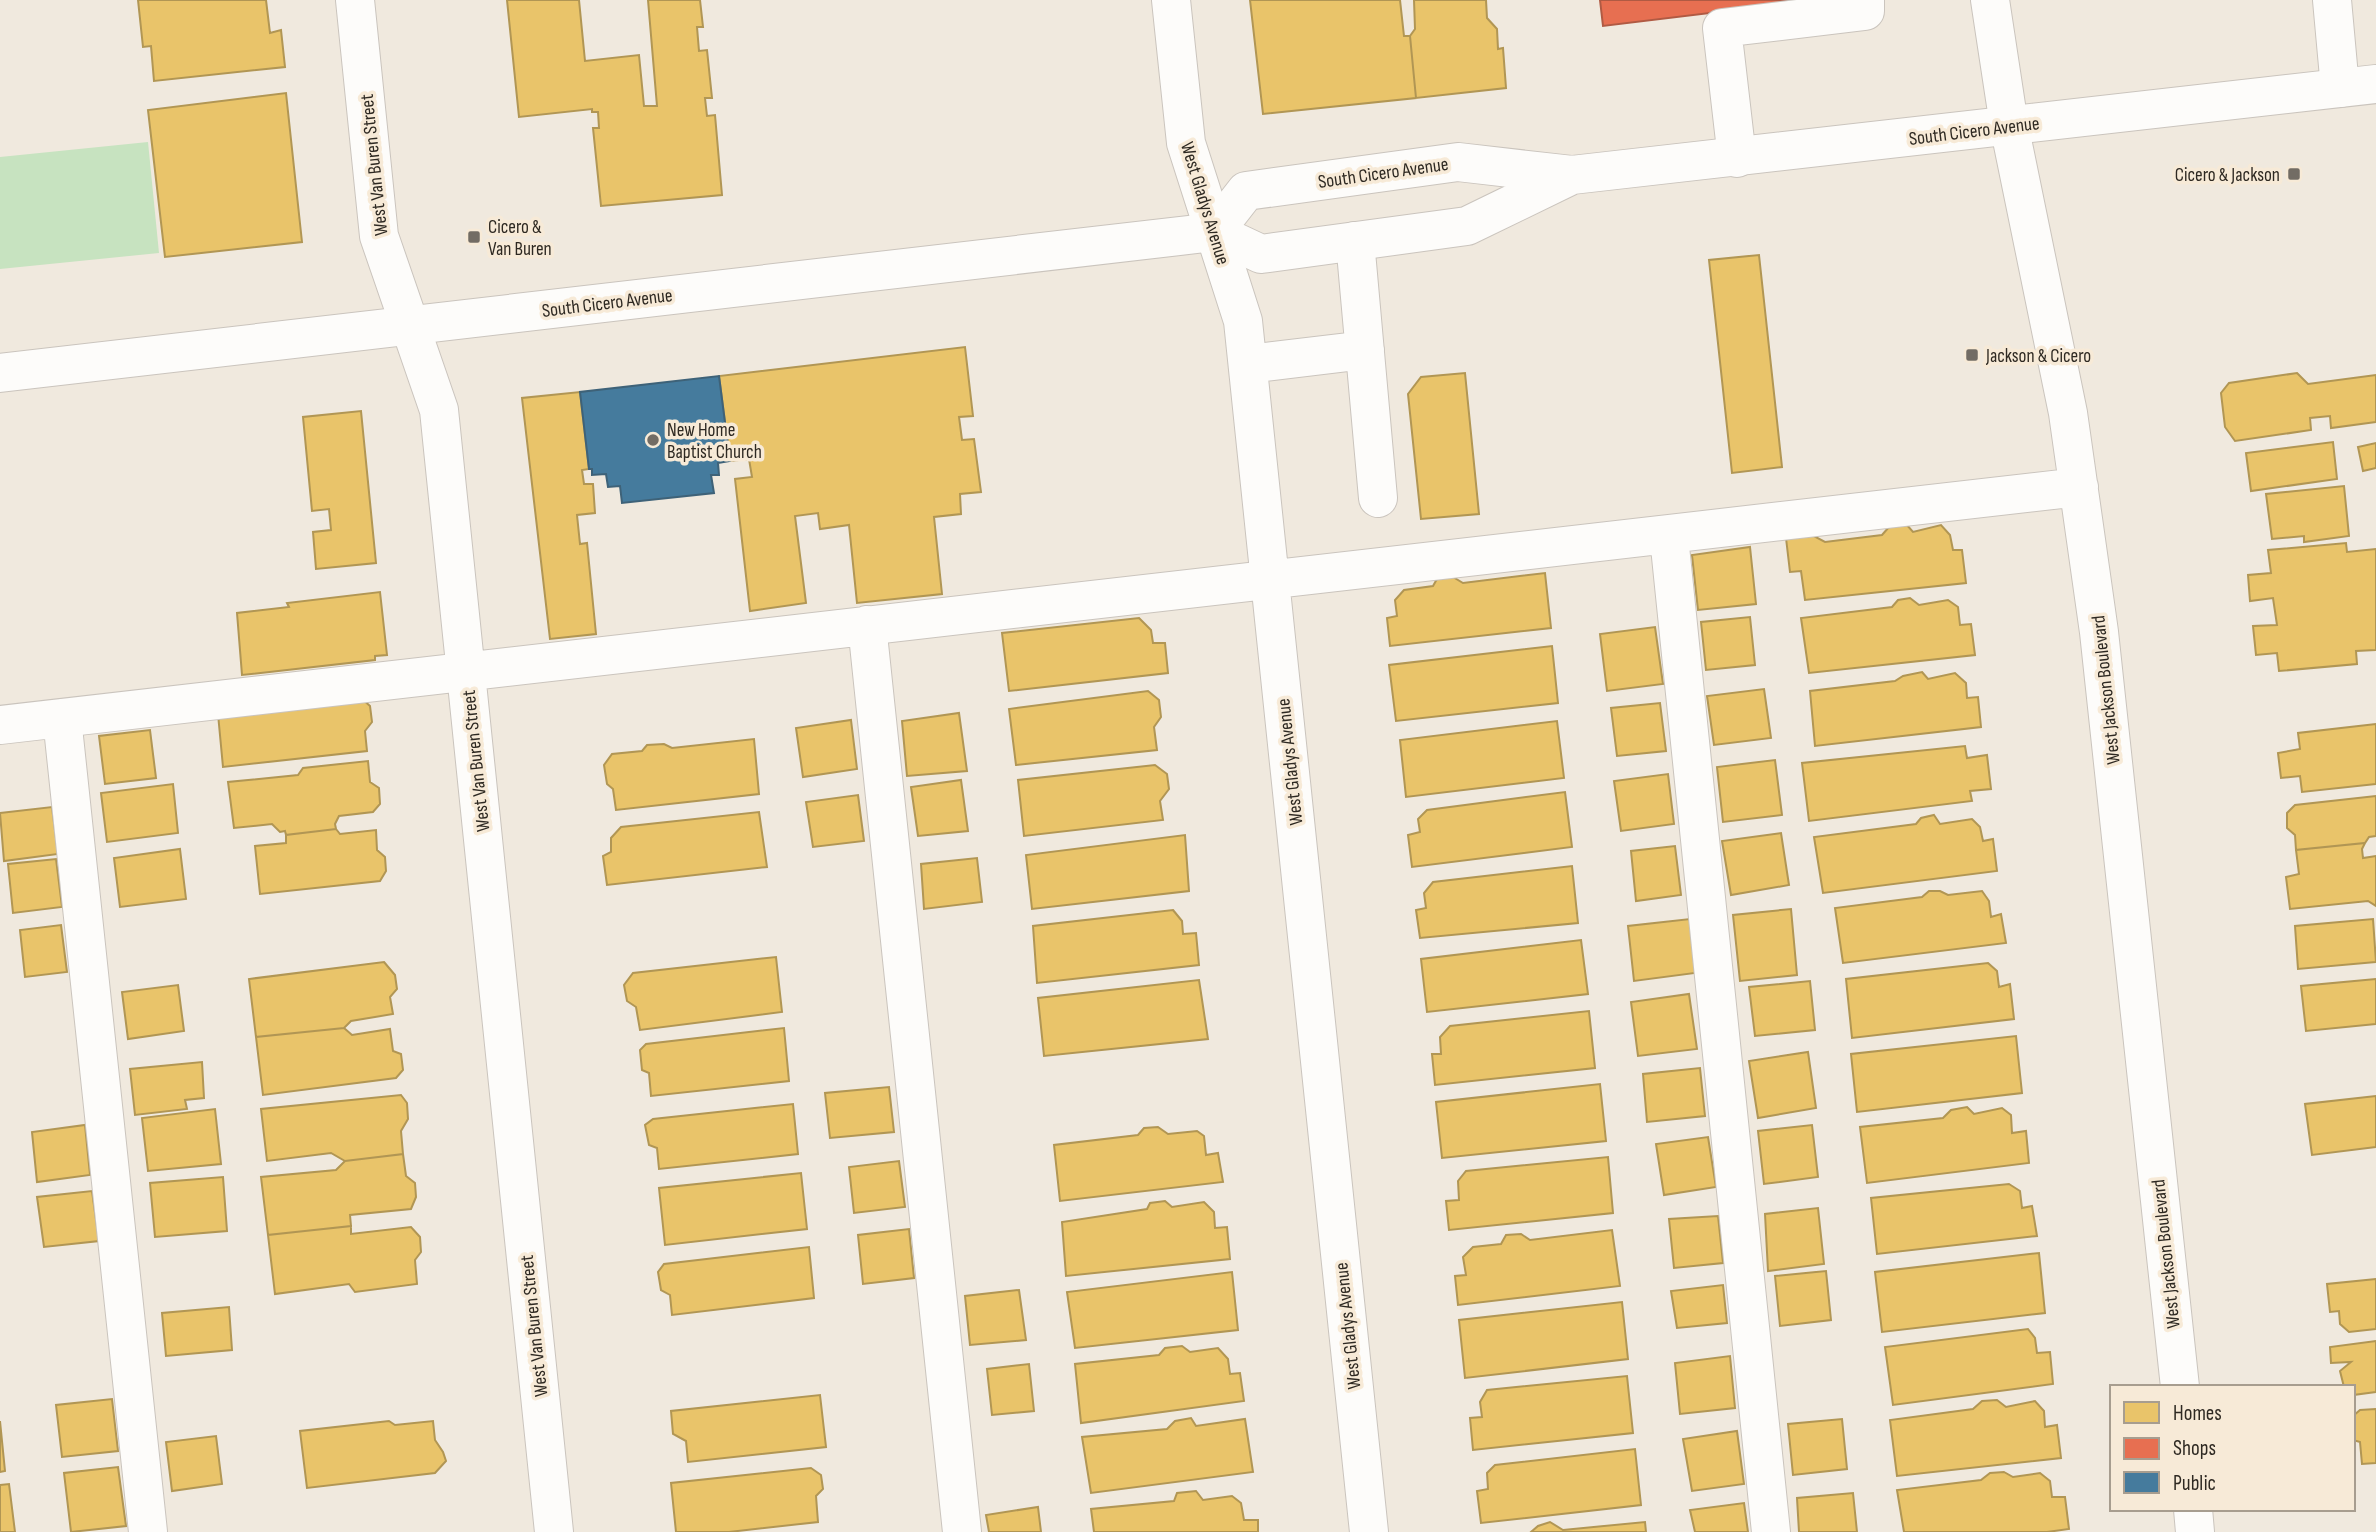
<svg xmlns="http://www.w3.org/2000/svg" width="2376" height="1532" font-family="'Sofia Sans Condensed',sans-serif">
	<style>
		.green { fill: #c7e3c0 }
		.homes { fill: #e9c46a; stroke: #b19654; stroke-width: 2 }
		.shops { fill: #e76f51; stroke: #b05a43; stroke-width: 2 }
		.public { fill: #457b9d; stroke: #3e6278; stroke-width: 2 }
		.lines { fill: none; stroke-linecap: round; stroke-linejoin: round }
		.minor-casing { stroke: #cac4bd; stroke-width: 40 }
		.major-casing { stroke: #cac4bd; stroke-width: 40 }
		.minor { stroke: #fdfcfa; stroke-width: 38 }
		.major { stroke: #fdfcfa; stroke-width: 38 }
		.poi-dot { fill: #726c64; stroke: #f7ead7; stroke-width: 2.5 }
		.labels { text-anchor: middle; stroke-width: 7; stroke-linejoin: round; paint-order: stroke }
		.street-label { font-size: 19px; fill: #2e2922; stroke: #f7ead7 }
		.poi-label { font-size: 19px; fill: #2e2922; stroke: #f7ead7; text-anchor: start }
	</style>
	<rect width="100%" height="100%" fill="#f0e9de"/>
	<path class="green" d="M148 142 159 253 0 269V157Z"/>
	<path class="homes" d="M138 0H266L270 33 281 30 285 67 154 81 151 46 143 47Z
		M507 0H579L585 61 639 55 644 106H657L648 0H700L703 27H697L699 51 707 50 712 98H705L707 116 715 115 722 195 601 206 593 128H599L598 112H592V109L519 117Z
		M1250 0H1400L1404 36H1410L1416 98 1263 114Z
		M1414 0H1486L1487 18 1497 29 1498 49 1503 48 1506 88 1416 98 1410 36 1415 29Z
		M286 93 302 242 165 257 148 110Z
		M1759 255 1782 467 1732 473 1709 260Z
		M965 347 973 416 959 417 962 440 974 439 981 492 960 494 961 514 934 517 942 594 857 603 849 525 820 529 818 513 795 516 806 603 750 611 735 479 752 477 749 459 730 461 719 376Z
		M1465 373 1479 514 1421 519 1408 394 1421 377Z
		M2297 373 2308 384 2376 375V422L2331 428 2330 416 2310 418 2311 430 2235 441 2225 427 2221 393 2229 383Z
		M580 392 589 469 582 470 584 484H593L595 513 577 515 580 544 587 543 596 634 550 639 522 398Z
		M361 411 376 563 316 569 313 532 331 530 329 509 312 511 303 417Z
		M2333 442 2337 479 2251 491 2246 453Z
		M2376 443V468L2363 471 2358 447Z
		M2344 486 2349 536 2304 542V536L2272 539 2266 494Z
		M1906 524 1913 532 1941 525 1950 535 1953 550H1962L1966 583 1805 600 1801 571 1790 572 1786 538 1812 535 1825 542 1882 535 1889 527Z
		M2346 543 2347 552 2376 549V650L2356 651 2357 664 2279 671 2277 653 2256 655 2253 626 2277 625 2273 598 2250 601 2248 575 2271 573 2268 550Z
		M1750 547 1756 604 1698 610 1692 555Z
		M1545 573 1551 628 1390 646 1387 618 1397 616 1395 600 1404 590 1433 586 1437 579 1453 577 1463 583Z
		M380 592 387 655 375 656V660L242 675 237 613 289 607 287 603Z
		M1910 598 1919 605 1948 600 1958 607 1960 625 1971 624 1975 655 1809 673 1801 618 1892 607 1898 600Z
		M1750 617 1755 665 1706 670 1701 622Z
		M1139 618 1151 630 1153 643H1165L1168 673 1009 691 1002 633Z
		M1655 627 1663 684 1607 691 1600 634Z
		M1552 646 1558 703 1396 721 1389 665Z
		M1922 672 1928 679 1955 673 1966 683 1967 698 1978 697 1981 727 1815 746 1810 691 1895 681 1903 676Z
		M1764 689 1771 738 1714 745 1707 696Z
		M1148 691 1159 700 1161 717 1154 727 1157 750 1016 765 1009 709Z
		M361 698 370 706 372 722 365 731 367 751 223 767 218 714Z
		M1660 703 1666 751 1617 756 1611 708Z
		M959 713 967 771 907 776 902 721Z
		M851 720 857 769 803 777 796 728Z
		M1557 721 1564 778 1406 797 1400 740Z
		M2376 724V784L2302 792 2300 776 2281 778 2278 753 2300 749 2298 733Z
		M150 730 156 778 105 784 99 736Z
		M754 739 759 794 616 810 613 789 607 784 604 765 612 754 642 751 647 745 664 744 672 748Z
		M1965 746 1967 758 1987 755 1991 789 1970 791 1972 801 1809 821 1802 763Z
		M1775 760 1782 815 1723 822 1717 767Z
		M368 761 370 782 379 788 380 804 373 812 339 816 335 824 336 829 286 835 285 831 280 832 272 824 234 828 228 782 298 775 303 768Z
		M1155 765 1167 774 1169 789 1160 801 1163 820 1024 836 1018 780Z
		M1668 774 1674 824 1621 831 1614 781Z
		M961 780 968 831 918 836 911 787Z
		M173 784 178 833 107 842 101 793Z
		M1565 792 1572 847 1412 867 1408 835 1420 832 1418 819 1427 810Z
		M858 795 864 841 813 847 806 802Z
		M2376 796V836L2369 837 2365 843 2296 850 2295 835 2287 828V813L2295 805Z
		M52 807 58 854 4 861 0 813Z
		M759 812 767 867 607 885 603 856 611 852V838L621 827Z
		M1934 815 1940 824 1972 819 1980 827 1983 841 1993 839 1997 871 1823 893 1814 837 1916 824 1921 818Z
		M336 829 340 834 376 830 377 850 385 857 386 871 380 881 260 894 255 846 286 843V835Z
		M1781 833 1789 885 1731 895 1722 841Z
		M1185 835 1189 891 1032 909 1026 855Z
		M2365 843 2362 849 2363 858 2376 856V906L2368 901 2290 909 2286 877 2299 874 2296 850Z
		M1675 846 1681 895 1636 901 1631 851Z
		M180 849 186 899 120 907 114 858Z
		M977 858 982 902 924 909 921 864Z
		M56 859 62 907 13 913 8 864Z
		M1572 866 1578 923 1420 938 1416 910 1426 908 1424 893 1433 882Z
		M1929 891H1940L1948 895 1982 891 1989 901 1991 917 2001 914 2006 943 1843 963 1835 908 1922 897Z
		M1791 909 1797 975 1740 981 1733 915Z
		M1173 910 1182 921 1183 934 1196 933 1199 965 1037 983 1033 926Z
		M1690 919 1695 973 1634 981 1628 926Z
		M2373 919 2376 962 2298 969 2295 926Z
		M61 925 67 972 25 977 20 930Z
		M1581 940 1588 994 1427 1012 1421 959Z
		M776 957 782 1012 640 1030 636 1007 627 1001 624 985 633 973Z
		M384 962 395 975 397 989 390 997 393 1014 351 1021 344 1028 256 1037 249 979Z
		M1988 963 1997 971 1999 987 2010 984 2014 1019 1852 1038 1846 979Z
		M2376 979V1024L2306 1031 2301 986Z
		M1199 980 1208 1039 1044 1056 1038 998Z
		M1810 981 1815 1030 1755 1036 1749 987Z
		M178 985 184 1031 128 1039 122 992Z
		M1689 994 1697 1049 1638 1056 1631 1002Z
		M1589 1011 1595 1068 1435 1085 1432 1054H1441L1440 1037 1450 1026Z
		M344 1028 352 1035 390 1029 393 1051 401 1054 403 1070 396 1078 263 1095 256 1037Z
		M784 1028 789 1081 651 1096 649 1073 642 1070 640 1050 646 1044Z
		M2016 1036 2022 1093 1857 1112 1851 1054Z
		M1808 1052 1816 1108 1758 1118 1749 1061Z
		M202 1062 204 1098 185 1100 187 1109 135 1115 130 1069Z
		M1700 1068 1705 1116 1647 1122 1643 1074Z
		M1600 1084 1606 1141 1442 1158 1436 1102Z
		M889 1087 894 1132 830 1138 825 1093Z
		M401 1095 407 1103 408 1119 401 1131 403 1154 345 1161 331 1153 267 1161 261 1109Z
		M2376 1096V1147L2312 1155 2305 1104Z
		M793 1104 798 1154 659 1169 657 1148 649 1145 645 1125 653 1119Z
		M1967 1107 1974 1114 2002 1108 2011 1115 2012 1133 2026 1131 2029 1163 1867 1183 1860 1127 1943 1118 1951 1110Z
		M215 1109 221 1164 148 1171 142 1118Z
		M85 1125 90 1175 37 1182 32 1132Z
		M1812 1125 1818 1177 1764 1184 1758 1131Z
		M1158 1127 1168 1134 1197 1131 1204 1136 1206 1155 1218 1153 1223 1182 1060 1201 1054 1145 1138 1135 1144 1128Z
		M1708 1137 1716 1187 1664 1195 1656 1144Z
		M403 1154 406 1176 415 1183 416 1197 411 1209 350 1215 351 1226 268 1235 261 1177 336 1170 345 1161Z
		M1608 1157 1613 1213 1449 1230 1446 1201 1459 1200 1458 1181 1466 1171Z
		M899 1161 905 1207 854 1213 849 1167Z
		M801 1173 807 1229 665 1245 659 1188Z
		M223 1177 227 1231 155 1237 150 1183Z
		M2009 1184 2020 1191 2022 1208 2032 1206 2037 1236 1877 1254 1871 1198Z
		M92 1191 99 1241 44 1247 37 1197Z
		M1165 1201 1172 1207 1204 1202 1214 1212 1215 1228 1227 1227 1230 1259 1066 1276 1062 1222 1147 1209 1150 1203Z
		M1818 1208 1824 1264 1768 1271 1765 1214Z
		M1718 1216 1723 1263 1674 1268 1669 1219Z
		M351 1226V1234L411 1227 420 1237 421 1252 415 1260 417 1284 355 1292 349 1284 275 1294 268 1235Z
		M909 1229 914 1278 863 1284 858 1235Z
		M1612 1230 1620 1286 1458 1305 1455 1276 1466 1275 1463 1257 1473 1247 1501 1244 1506 1235 1521 1234 1530 1240Z
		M809 1247 814 1298 672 1315 670 1295 661 1290 658 1272 664 1264Z
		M2039 1253 2045 1313 1882 1332 1875 1272Z
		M1826 1271 1831 1320 1780 1326 1775 1276Z
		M1232 1272 1238 1330 1075 1348 1067 1292Z
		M2376 1279V1329L2349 1332 2340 1324 2339 1311 2330 1312 2327 1284Z
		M1723 1285 1727 1323 1677 1328 1671 1291Z
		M1019 1290 1026 1340 970 1345 965 1296Z
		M1622 1302 1628 1359 1465 1378 1459 1320Z
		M229 1307 232 1350 166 1356 162 1313Z
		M2028 1329 2035 1338 2037 1353 2050 1352 2053 1384 1893 1405 1885 1347Z
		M2376 1341V1392L2353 1395V1387H2344L2340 1371 2351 1362 2331 1363 2330 1347Z
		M1182 1346 1190 1352 1218 1348 1228 1359 1230 1374 1240 1373 1244 1401 1081 1423 1075 1364 1159 1355 1165 1348Z
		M1730 1356 1735 1408 1680 1414 1675 1363Z
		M1029 1364 1034 1411 992 1415 987 1369Z
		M1627 1376 1633 1433 1473 1450 1470 1418 1482 1417 1480 1402 1487 1390Z
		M820 1395 826 1447 688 1462 686 1441 673 1434 671 1411Z
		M112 1399 118 1451 62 1457 56 1405Z
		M1997 1400 2006 1407 2035 1401 2044 1411 2045 1427 2057 1425 2061 1458 1897 1476 1890 1420 1973 1409 1982 1401Z
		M2376 1409V1463L2362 1464 2360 1442 2353 1440V1416L2360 1410Z
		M1191 1418 1196 1426 1245 1419 1253 1472 1091 1493 1082 1437 1167 1429 1175 1421Z
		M1842 1419 1847 1469 1793 1475 1788 1424Z
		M0 1421 5 1471 0 1472Z
		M389 1421 395 1425 433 1421 435 1440 443 1452 446 1461 435 1473 307 1488 300 1431Z
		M1737 1431 1744 1484 1692 1491 1683 1439Z
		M216 1436 222 1484 172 1491 166 1442Z
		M1635 1449 1641 1505 1481 1523 1477 1491 1488 1489 1487 1473 1495 1465Z
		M118 1467 126 1526 71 1532 64 1473Z
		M811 1468 821 1475 823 1489 816 1496 818 1522 729 1532H676L671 1483Z
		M2004 1472 2013 1477 2040 1473 2050 1481 2052 1497H2065L2069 1529 2047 1532H1904L1897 1490 1981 1480 1990 1473Z
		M9 1484 15 1532H0V1485Z
		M1196 1491 1203 1500 1232 1496 1241 1503 1244 1520H1258V1532H1094L1091 1509 1174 1501 1177 1493Z
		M1853 1493 1857 1532H1799L1797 1498Z
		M1744 1503 1748 1532H1695L1690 1510Z
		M1038 1507 1041 1532H989L986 1515Z
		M1550 1522 1563 1530 1645 1522 1646 1532H1531L1538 1526Z"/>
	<path class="shops" d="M1600 0H1816L1603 26Z"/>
	<path class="public" d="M719 376 730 461 718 463 719 475H711L714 493 622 503 620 486 608 487 606 474 592 475V469H589L580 392Z"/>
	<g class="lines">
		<g class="minor-casing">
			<path id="minor" d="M355 0 379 236 439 410 554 1532
				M1171 0 1186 143 1243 321 1369 1532
				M1990 0 2009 125 2068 413 2099 632 2180 1387
				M2332 0 2340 88
				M1737 158 1722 28 1865 11V0
				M1355 241 1378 498
				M1248 364 1365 350
				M1669 537 1771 1532
				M867 625 962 1532
				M62 718 148 1532
				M0 725C692 641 1386 572 2079 487
				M2193 1509 2195 1532"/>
		</g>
		<g class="major-casing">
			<path id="major" d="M1214 232 1246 191 1458 162 1572 175 2376 84
				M0 373 1214 232 1261 254 1467 226 1572 175"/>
		</g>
		<use href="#minor" class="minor"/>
		<use href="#major" class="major"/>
	</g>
	<g class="poi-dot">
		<rect x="2287" y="167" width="14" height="14" rx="3.5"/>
		<rect x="467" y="230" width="14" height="14" rx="3.5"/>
		<rect x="1965" y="348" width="14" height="14" rx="3.5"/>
		<circle cx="653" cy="440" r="7"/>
	</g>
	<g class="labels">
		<g class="street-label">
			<text transform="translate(1974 130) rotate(-7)" y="7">South Cicero Avenue</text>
			<text transform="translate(373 165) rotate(-96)" y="7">West Van Buren Street</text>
			<text transform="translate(1383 172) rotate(-8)" y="7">South Cicero Avenue</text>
			<text transform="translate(1206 203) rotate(73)" y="7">West Gladys Avenue</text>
			<text transform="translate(607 302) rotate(-7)" y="7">South Cicero Avenue</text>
			<text transform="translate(2105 690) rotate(-96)" y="7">West Jackson Boulevard</text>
			<text transform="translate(475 761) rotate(-96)" y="7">West Van Buren Street</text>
			<text transform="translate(1289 762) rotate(-96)" y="7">West Gladys Avenue</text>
			<text transform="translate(2165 1254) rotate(-96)" y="7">West Jackson Boulevard</text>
			<text transform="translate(533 1326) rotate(-96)" y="7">West Van Buren Street</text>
			<text transform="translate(1347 1326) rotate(-96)" y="7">West Gladys Avenue</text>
		</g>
		<g class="poi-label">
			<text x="2280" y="181" text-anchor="end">Cicero &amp; Jackson</text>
			<text x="488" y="233">Cicero &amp;<tspan x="488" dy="22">Van Buren</tspan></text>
			<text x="1986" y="362">Jackson &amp; Cicero</text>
			<text x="667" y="436">New Home<tspan x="667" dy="22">Baptist Church</tspan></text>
		</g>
	</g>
	<rect x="2110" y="1385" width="245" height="126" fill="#f7ead7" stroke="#a79d8f" stroke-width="2"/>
	<rect x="2124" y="1402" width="35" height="21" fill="#e9c46a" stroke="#a79d8f" stroke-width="2"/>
	<text x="2173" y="1420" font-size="21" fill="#2e2922">Homes</text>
	<rect x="2124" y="1438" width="35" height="21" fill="#e76f51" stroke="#a79d8f" stroke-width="2"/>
	<text x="2173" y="1455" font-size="21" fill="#2e2922">Shops</text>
	<rect x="2124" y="1472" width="35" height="21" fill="#457b9d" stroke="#a79d8f" stroke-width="2"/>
	<text x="2173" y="1490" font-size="21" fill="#2e2922">Public</text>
</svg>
